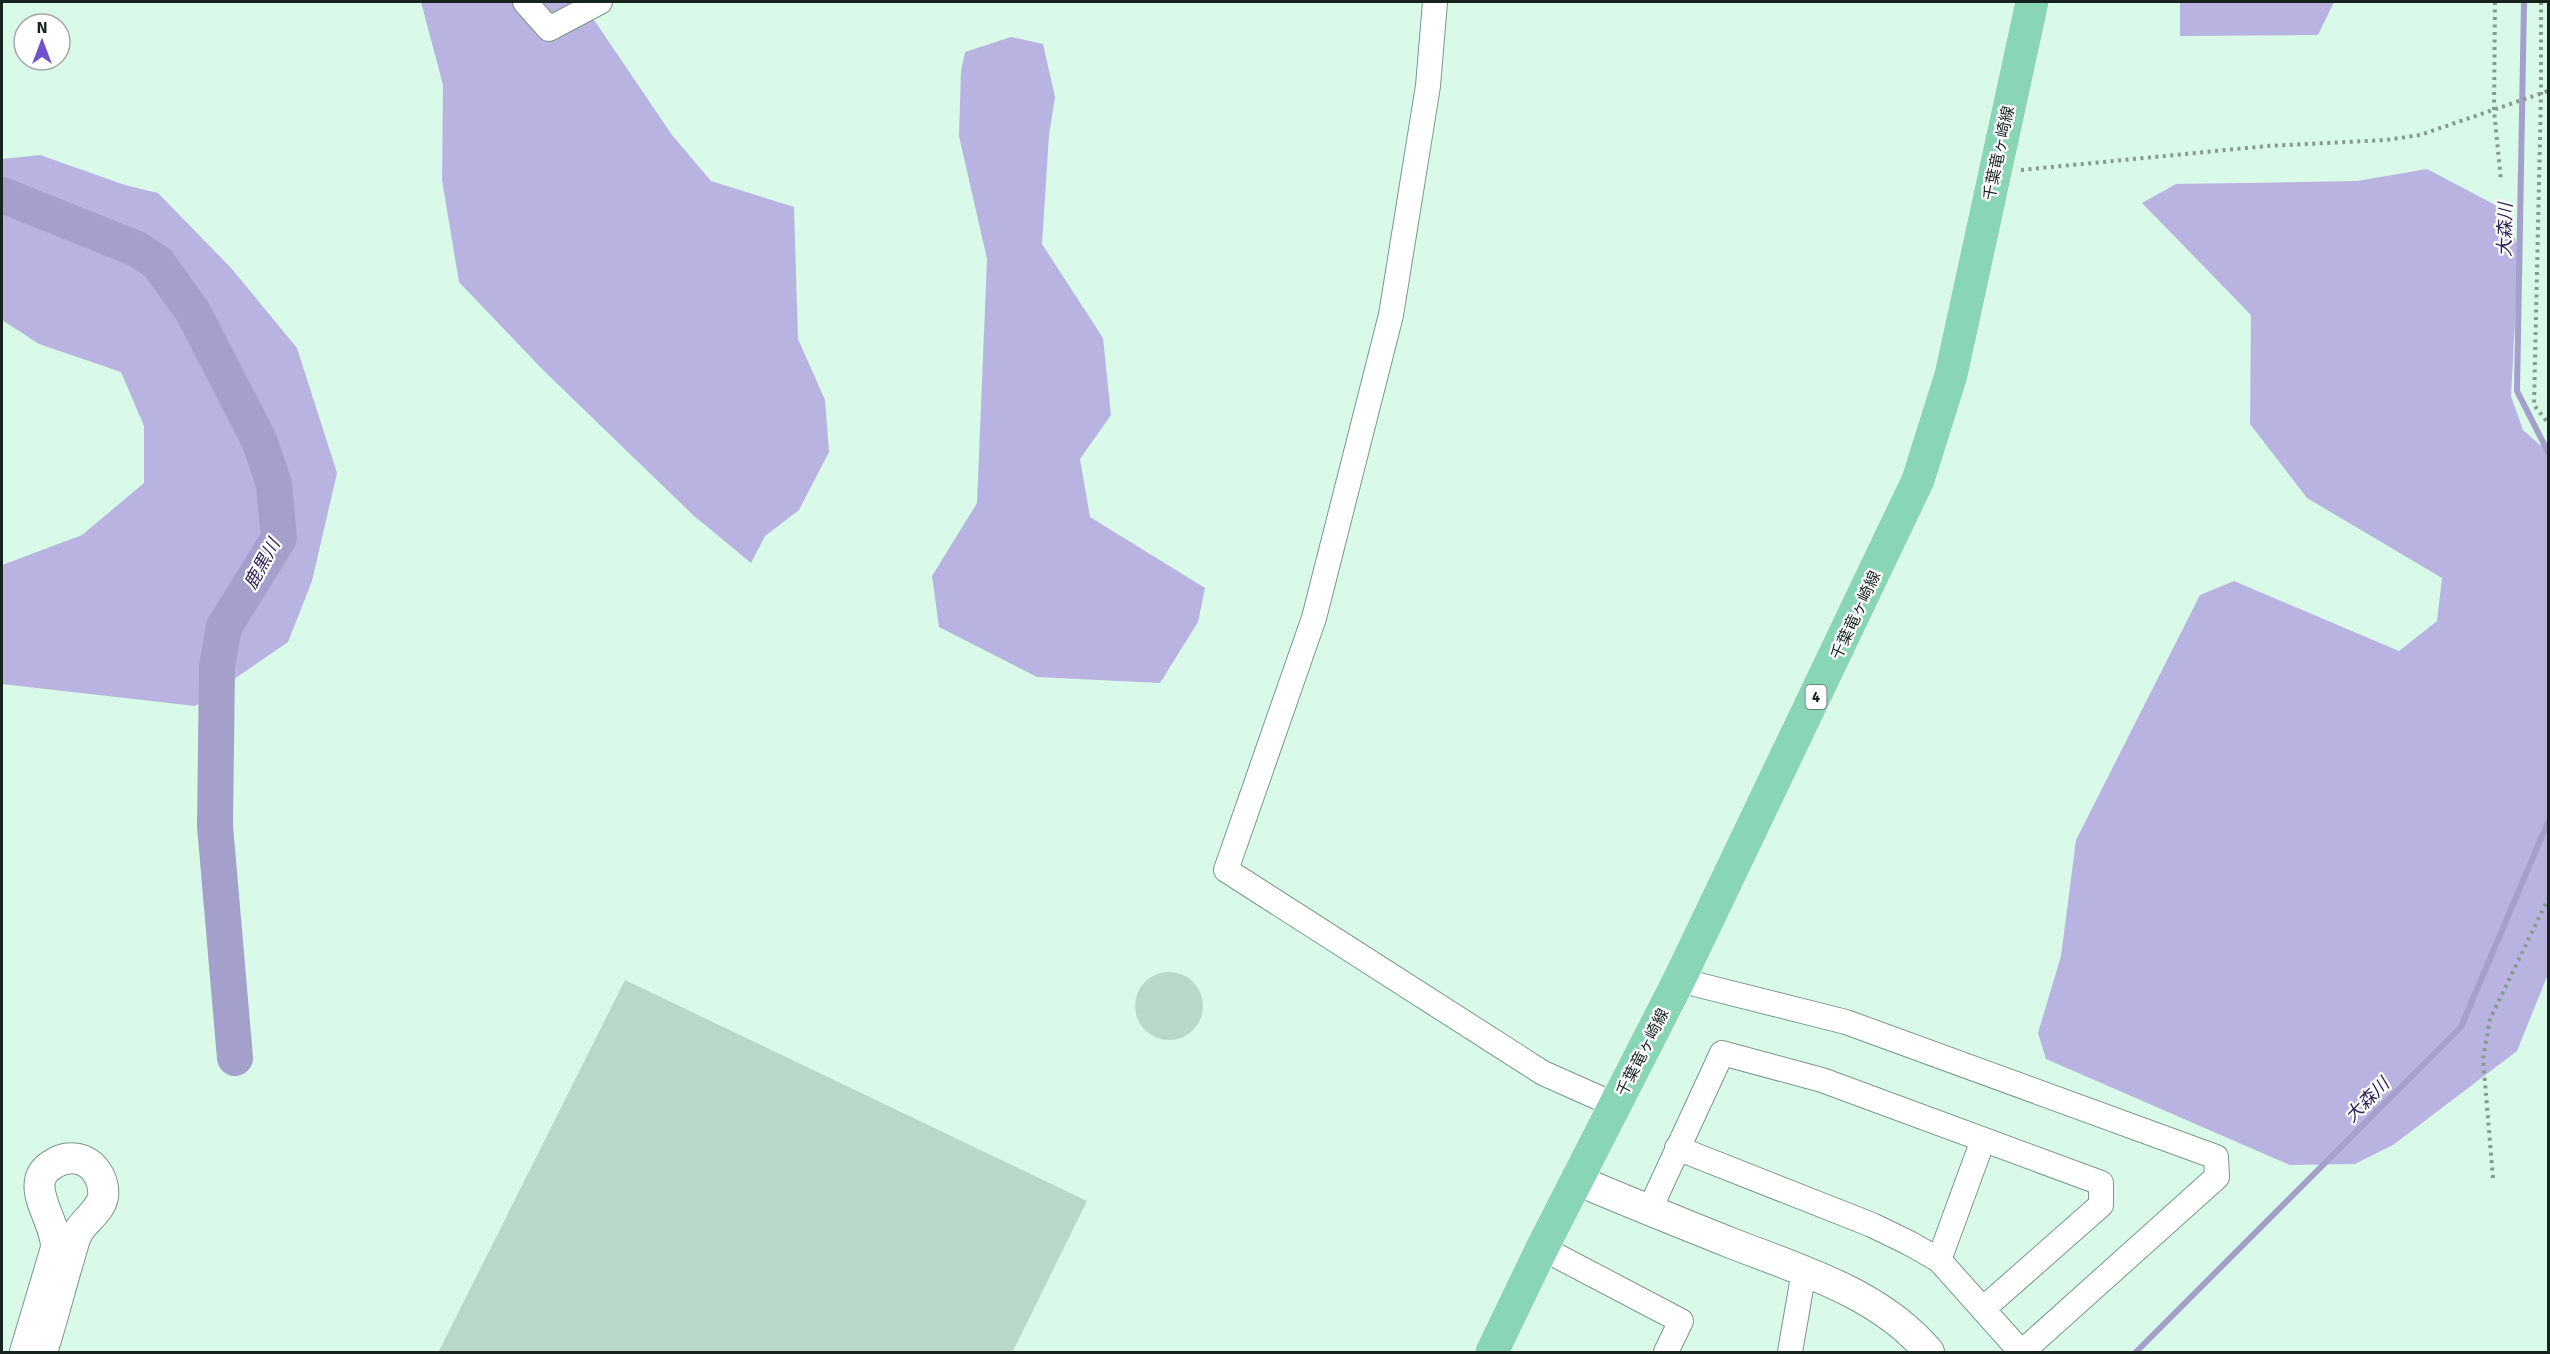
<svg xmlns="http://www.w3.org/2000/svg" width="2550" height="1354" font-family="Signika,'Noto Sans JP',sans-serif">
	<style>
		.forest { fill: #b8b3e0 }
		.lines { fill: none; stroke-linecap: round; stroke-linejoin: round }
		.stream { stroke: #a49fcb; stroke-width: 6 }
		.river { stroke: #a49fcb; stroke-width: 36 }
		.building { fill: #b9d8c7 }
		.minor-casing { stroke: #7a9787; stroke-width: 26 }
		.tertiary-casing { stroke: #7a9787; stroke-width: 32 }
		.primary-casing { stroke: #fff; stroke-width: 34 }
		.path { stroke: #849b8f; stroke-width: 4; stroke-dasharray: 3 4.5; stroke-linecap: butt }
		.minor { stroke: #fff; stroke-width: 24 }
		.tertiary { stroke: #fff; stroke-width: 30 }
		.primary { stroke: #89d6b7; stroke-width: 33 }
		.labels { text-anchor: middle; stroke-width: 4.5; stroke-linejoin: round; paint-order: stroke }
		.shield { fill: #fff; stroke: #5d6561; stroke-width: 1.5 }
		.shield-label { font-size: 15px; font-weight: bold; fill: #17231d }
		.street-label { font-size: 16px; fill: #17231d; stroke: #fff }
		.water-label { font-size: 18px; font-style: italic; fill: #2f2359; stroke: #fff }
	</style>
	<rect width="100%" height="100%" fill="#dafae9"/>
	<path class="forest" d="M421 2H584L590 14 672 135 711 181 794 207 798 339 825 400 829 452 799 510 765 536 751 563 693 515 543 370 459 282 442 180 443 85Z
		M2180 2H2334L2318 35 2180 36Z
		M1011 37 1043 44 1055 97 1049 135 1042 244 1103 338 1111 415 1080 459 1090 517 1205 588 1198 622 1160 683 1037 677 939 627 932 576 977 503 987 259 959 136 961 71 965 52Z
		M40 155 125 185 158 193 232 269 297 348 337 473 312 581 288 642 195 706 2 684V565L82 535 144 483V426L121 372 39 344 2 320V159Z
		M2427 169 2501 208 2519 248 2511 396 2523 430 2548 452V974L2517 1051 2393 1145 2355 1164 2290 1165 2046 1059 2038 1033 2061 956 2076 840 2200 595 2234 581 2399 651 2437 621 2442 578 2307 498 2250 424 2251 315 2142 203 2176 184 2357 181Z"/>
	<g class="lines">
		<path class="stream" d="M2524 2 2517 391 2548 452
			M2136 1352 2461 1027 2548 822"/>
		<path class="river" d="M2 195 137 249 158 263 193 312 259 440 274 484 279 538 224 627 217 666 215 826 235 1058"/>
	</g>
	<path class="building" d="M1135 1006a34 34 0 1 1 68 0a34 34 0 1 1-68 0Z
		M625 980 1087 1201 1012 1353H438Z"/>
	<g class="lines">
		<g class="minor-casing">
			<path id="minor" d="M525 2 549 29 600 2
				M1435 2 1428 86 1391 315 1314 618 1226 870 1543 1073 1615 1105
				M1679 980 1846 1022 2216 1157 2217 1177 2022 1352
				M1677 1148 1872 1225 1909 1243 1939 1260 2021 1352
				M1649 1211 1722 1053 1822 1080 2101 1183V1205L1983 1309
				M1542 1248 1681 1321 1666 1352
				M1939 1260 1983 1140
				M1790 1352 1804 1271"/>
		</g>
		<g class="tertiary-casing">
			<path id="tertiary" d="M1577 1180C1628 1202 1679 1222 1731 1243 1800 1270 1880 1293 1929 1352
				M25 1352 56 1248C57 1219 19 1182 55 1163 63 1158 74 1157 82 1160 96 1165 105 1182 103 1197 100 1212 83 1221 77 1234 72 1245 70 1258 66 1269 58 1297 51 1325 42 1352"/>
		</g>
		<g class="primary-casing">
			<path id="primary" d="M1492 1352 1542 1248 1679 980 1918 480 1951 375 2032 2"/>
		</g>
		<path class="path" d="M2495 2 2494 110 2501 181
			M2541 2V93L2534 405 2548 423
			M2021 170 2267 146 2386 140 2420 135 2548 91
			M2493 1178 2483 1059 2490 1019 2548 899"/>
		<use href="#minor" class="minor"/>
		<use href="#tertiary" class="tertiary"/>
		<use href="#primary" class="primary"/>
	</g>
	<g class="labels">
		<rect class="shield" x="1805.5" y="685" width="21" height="24" rx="4.5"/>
		<g class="shield-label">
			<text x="1816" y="702">4</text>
		</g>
		<g class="street-label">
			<text transform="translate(1998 153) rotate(-78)" y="6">千葉竜ヶ崎線</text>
			<text transform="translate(1855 615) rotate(-65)" y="6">千葉竜ヶ崎線</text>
			<text transform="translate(1642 1052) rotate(-63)" y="6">千葉竜ヶ崎線</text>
		</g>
		<g class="water-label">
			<text transform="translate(2505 230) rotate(-89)" y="6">大森川</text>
			<text transform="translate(262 564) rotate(-61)" y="6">鹿黒川</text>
			<text transform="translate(2367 1100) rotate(-45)" y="6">大森川</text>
		</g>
	</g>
	<rect width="2550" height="1354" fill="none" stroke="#17231d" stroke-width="6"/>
	<g transform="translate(42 42)"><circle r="28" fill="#ffffff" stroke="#a2a7a5" stroke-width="1.5"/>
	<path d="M0-4.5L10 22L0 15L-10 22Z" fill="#6f51cb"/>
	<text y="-9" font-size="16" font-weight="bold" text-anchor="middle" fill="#17231d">N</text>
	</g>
</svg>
